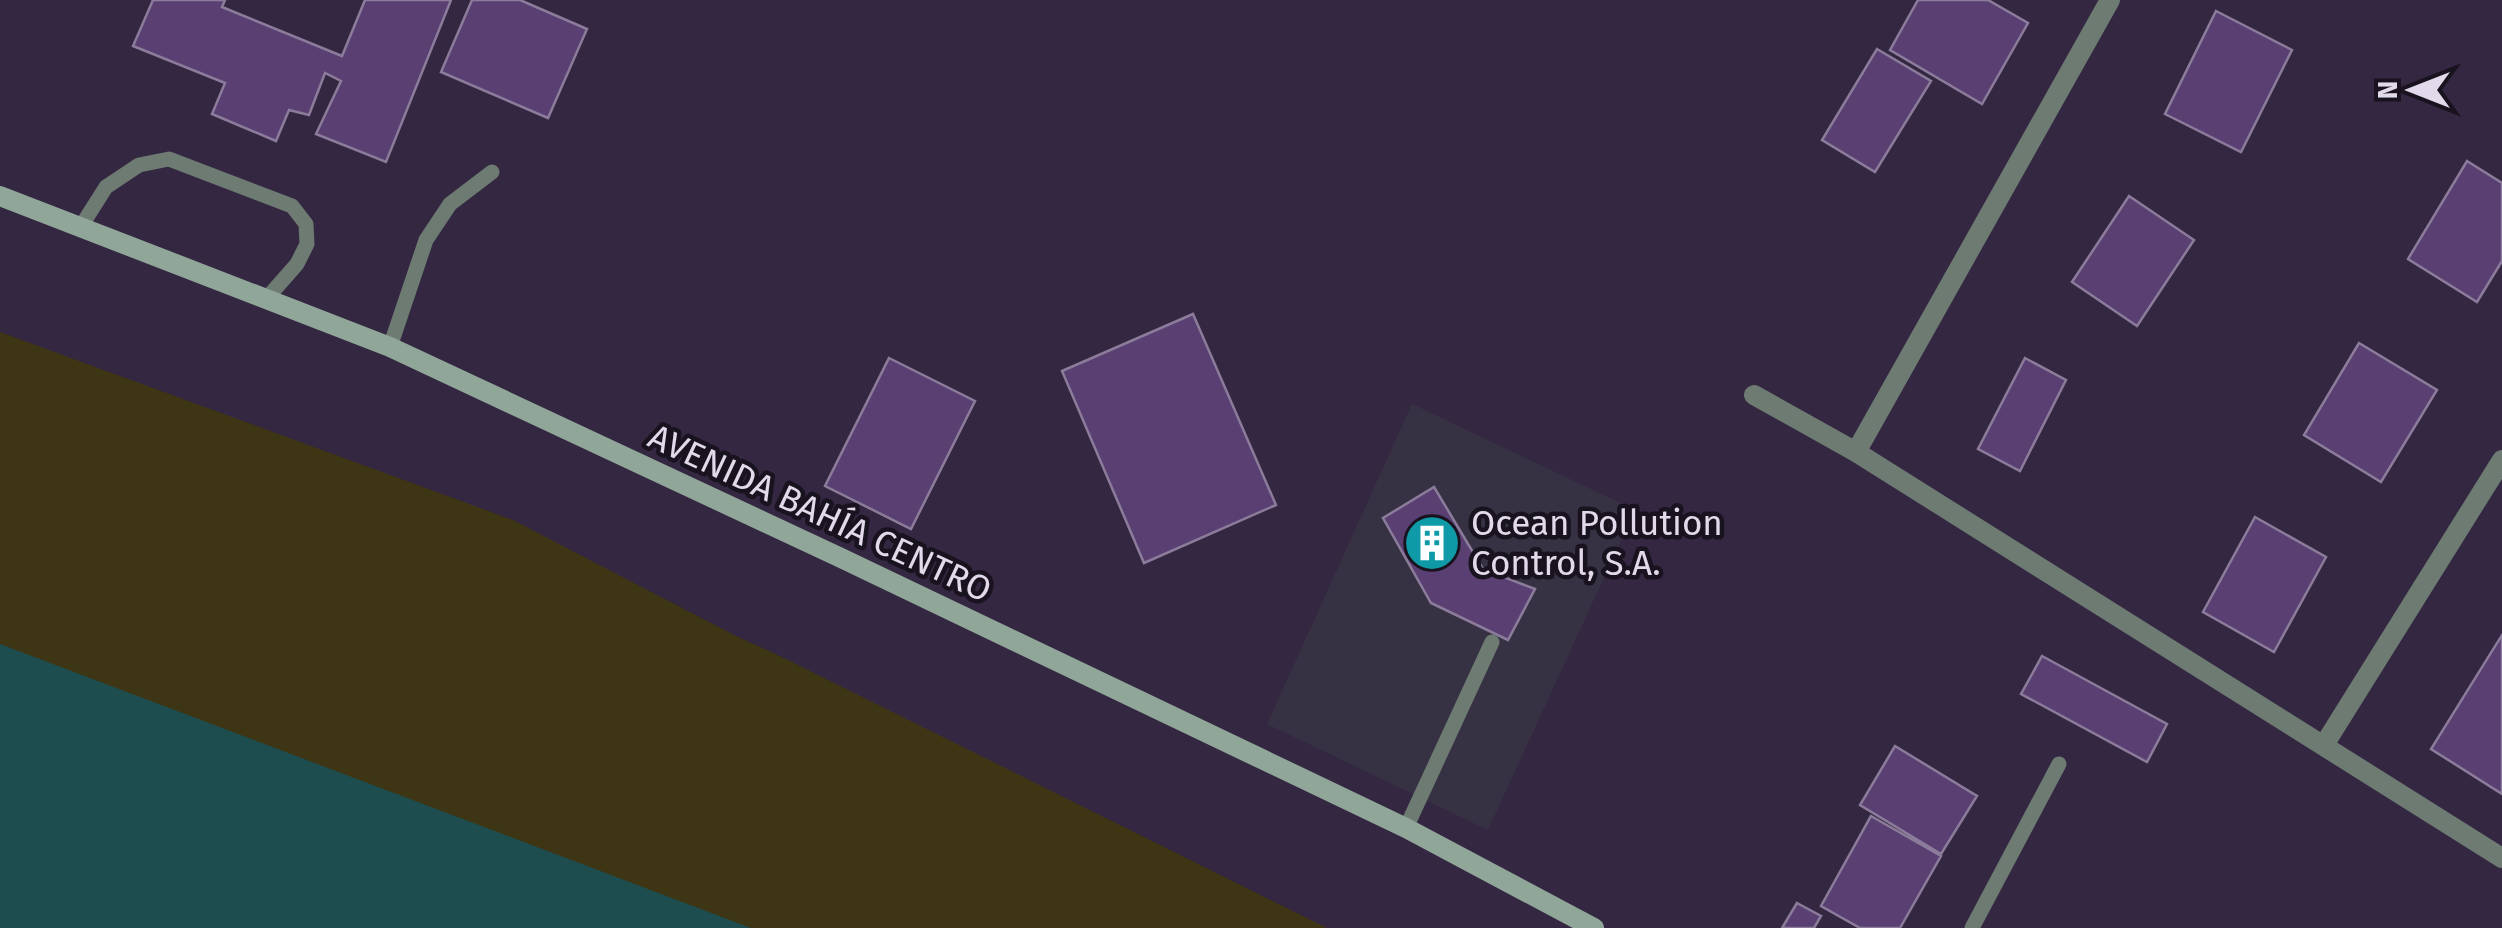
<svg xmlns="http://www.w3.org/2000/svg" width="2502" height="928" font-family="'Fira Sans',sans-serif">
	<style>
		.commercial { fill: #373243 }
		.sand { fill: #3e3515 }
		.water { fill: #1d4d4f }
		.building { fill: #5a4072; stroke: #8b7c9b; stroke-width: 2.5 }
		.lines { fill: none; stroke-linecap: round; stroke-linejoin: round }
		.lane { stroke: #6d7b72; stroke-width: 15 }
		.street { stroke: #6d7b72; stroke-width: 20 }
		.secondary { stroke: #90a698; stroke-width: 20 }
		.labels { text-anchor: middle; stroke-width: 9; stroke-linejoin: round; paint-order: stroke }
		.street-label { font-size: 35px; fill: #e1daea; stroke: #19131f }
		.poi-label { font-size: 35px; fill: #e1daea; stroke: #19131f; text-anchor: start }
	</style>
	<rect width="100%" height="100%" fill="#342741"/>
	<path class="commercial" d="M1412 404 1635 510 1488 830 1267 724Z"/>
	<path class="sand" d="M0 332 513 520 736 636 782 657 1327 928H635L0 674Z"/>
	<path class="water" d="M0 644 751 928H0Z"/>
	<path class="building" d="M153 0H225L222 7 342 56 365 0H451L386 162 316 134 341 81 325 73 309 115 289 110 276 141 212 114 225 83 133 46Z
		M472 0H520L587 29 548 118 441 72Z
		M1918 0H1988L2028 23 1982 104 1890 50Z
		M2216 11 2292 50 2241 152 2165 114Z
		M1877 49 1931 81 1875 172 1822 140Z
		M2467 161 2502 183V261L2477 302 2408 259Z
		M2129 196 2194 240 2137 326 2072 282Z
		M1193 314 1276 505 1144 563 1062 371Z
		M2359 343 2437 390 2381 482 2304 435Z
		M889 358 975 401 911 529 825 486Z
		M2025 358 2066 380 2020 471 1978 449Z
		M1434 487 1483 569 1535 589 1508 640 1431 603 1383 518Z
		M2255 517 2326 557 2274 652 2203 612Z
		M2502 635V794L2431 749Z
		M2042 656 2167 724 2147 762 2021 694Z
		M1895 746 1977 796 1941 854 1860 805Z
		M1871 816 1941 856 1900 928H1860L1821 906Z
		M1797 903 1821 916 1814 928H1782Z"/>
	<g class="lines">
		<path class="lane" d="M80 228 106 187 139 165 169 159 292 206 306 224 307 244 297 264 267 298
			M390 347 426 240 450 204 492 172
			M1406 828 1492 642
			M1972 928 2059 764"/>
		<path class="street" d="M1754 395 1856 452 2502 858
			M1856 452 2110 0
			M2324 745 2502 460"/>
		<path class="secondary" d="M0 196 390 347 839 557 1406 828 1594 928"/>
	</g>
	<defs>
		<g id="building-disc" transform="scale(2.875)"><circle r="9.5" fill="#0f9aa8" stroke="#19131f"/><path d="M-4-6H4V6H1V3H-1V6H-4ZM-2.5-4.3h1.7v1.8h-1.7ZM.8-4.3h1.7v1.8H.8ZM-2.5-1h1.7V.8h-1.7ZM.8-1h1.7V.8H.8Z" fill="#fff"/></g>
	</defs>
	<g fill-rule="evenodd">
		<use href="#building-disc" x="1432" y="543"/>
	</g>
	<g class="labels">
		<g class="street-label">
			<text transform="translate(820 513) rotate(25)" y="12">AVENIDA BAHÍA CENTRO</text>
		</g>
		<g class="poi-label">
			<text x="1471" y="535">Ocean Pollution<tspan x="1471" dy="40">Control, S.A.</tspan></text>
		</g>
	</g>
	<g transform="translate(2412 90) rotate(270)" stroke="#19131f" stroke-width="8" paint-order="stroke">
	<path d="M0-8L18 38L0 25L-18 38Z" fill="#e1daea"/>
	<text y="-15" font-size="28" font-weight="bold" text-anchor="middle" fill="#e1daea">N</text>
	</g>
</svg>
